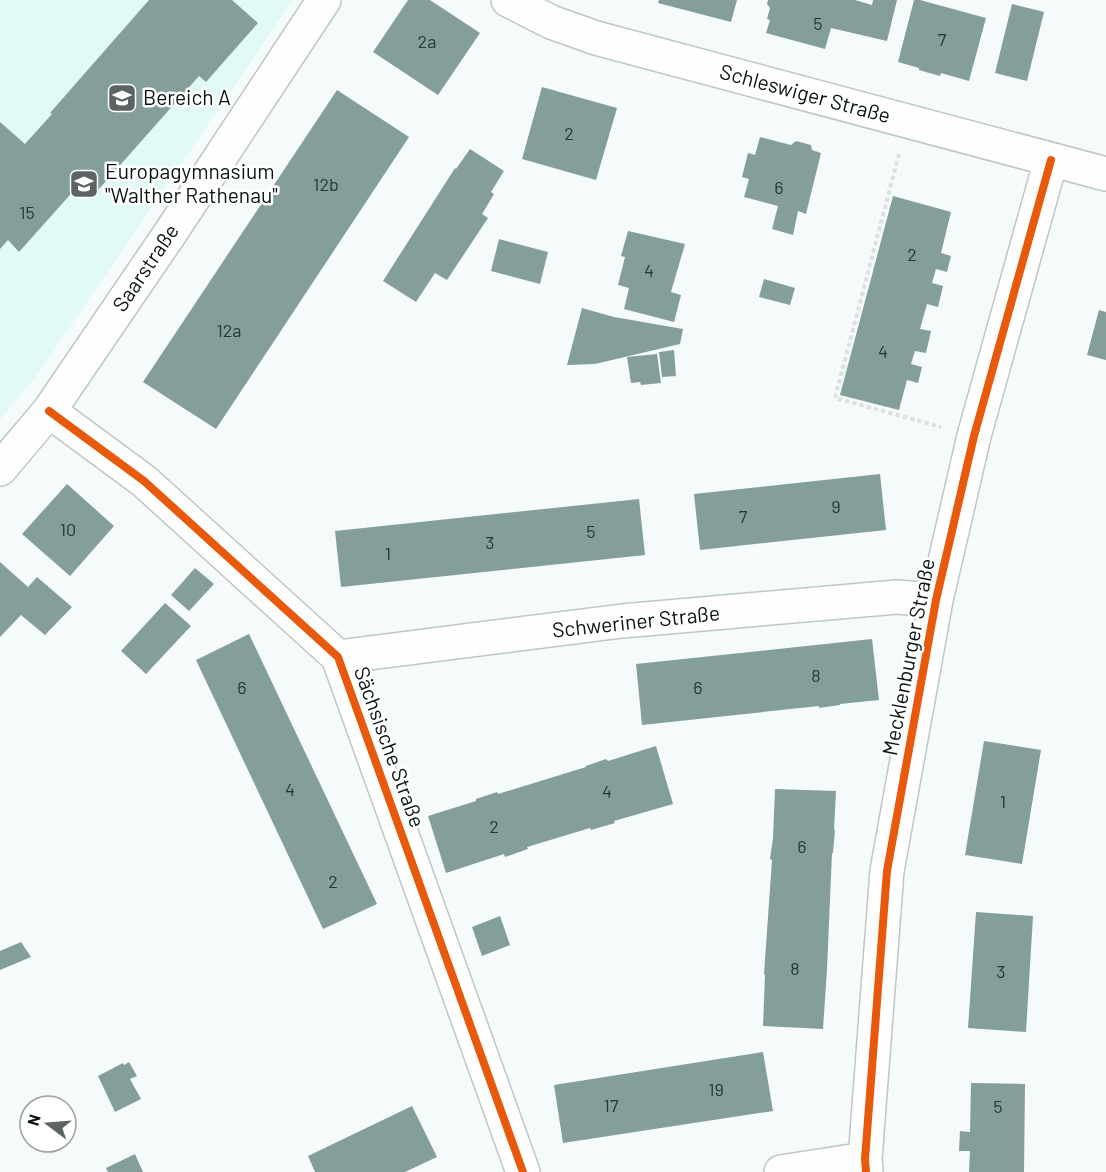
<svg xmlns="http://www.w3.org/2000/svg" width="1106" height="1172" font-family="Barlow,sans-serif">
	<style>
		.built { fill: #e1faf7 }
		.building { fill: #849e9b }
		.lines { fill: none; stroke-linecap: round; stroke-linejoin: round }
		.minor-casing { stroke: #bec7c6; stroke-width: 36 }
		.path { stroke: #dfe1e0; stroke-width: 4; stroke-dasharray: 4.5 3; stroke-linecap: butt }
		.minor { stroke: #fefefe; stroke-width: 33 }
		.cycleway-casing { stroke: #fff; stroke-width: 11 }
		.cycleway { stroke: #e8590c; stroke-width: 8 }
		.labels { text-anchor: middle; stroke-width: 5; stroke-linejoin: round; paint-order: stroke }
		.number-label { font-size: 18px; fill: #283634 }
		.street-label { font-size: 21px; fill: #091312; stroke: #fff }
		.poi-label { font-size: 21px; fill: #091312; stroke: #fff; text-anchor: start }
	</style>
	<rect width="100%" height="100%" fill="#f5fbfa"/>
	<path class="built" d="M0 0H293L42 368 0 420Z"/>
	<path class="building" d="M149 0H232L258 23 206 82 199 76 91 198 77 187 19 252 8 240 0 249V122L25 144 52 114 50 113Z
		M408 0H430L480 33 438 95 373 52Z
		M659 0H737L731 22 658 3Z
		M768 0H855L872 5 873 0H897L887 41 831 28 825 49 766 33 770 20 767 19 770 8 767 4Z
		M914 0H920L986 18 969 81 941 73 940 76 919 70V68L898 62Z
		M1012 4 1044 12 1027 81 995 73Z
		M542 87 617 108 596 180 522 159Z
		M337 90 409 137 216 429 143 382Z
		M760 137 791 145 796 141 811 145 812 150 821 153 806 214 798 211 793 235 772 229 778 206 744 197 749 179 742 177 748 153 755 155Z
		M470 149 504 171 491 192 494 194 482 214 488 218 447 280 435 273 416 302 383 281 455 168 456 169Z
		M893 196 951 212 941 253 951 256 947 272 936 269 932 283 943 286 938 307 927 304 920 329 931 331 926 353 915 351 911 364 922 367 918 383 907 380 899 410 840 395Z
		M628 231 685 244 671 292 681 295 674 322 624 309 629 288 618 285 625 257 621 256Z
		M499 239 548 252 540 284 491 271Z
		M764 279 795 288 790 305 759 297Z
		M582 308 614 317 683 329 680 344 595 364 567 365Z
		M1099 310 1106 312V360L1087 355Z
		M674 350 676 376 662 377 659 352Z
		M657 354 661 383 641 385 640 382 631 383 627 357Z
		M880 474 886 530 700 550 694 494Z
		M67 484 114 526 70 576 22 534Z
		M639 499 645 555 341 587 335 531Z
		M0 562 28 587 37 577 72 607 45 635 21 615 0 637Z
		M195 568 214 584 189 611 171 595Z
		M165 603 191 626 146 674 121 651Z
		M249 634 377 904 323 929 196 660Z
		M872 639 879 700 840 704V705L819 708V706L642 725 636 664Z
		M984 741 1041 750 1022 864 965 855Z
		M656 746 673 804 614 821 615 823 591 830 590 828 527 847 528 849 505 857 504 854 446 873 428 816 476 801V799L497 792 498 794 586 767V766L606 759 608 761Z
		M775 789 836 791 834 830H835L833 853H832L827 969 823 1029 763 1026 765 975 764 974 772 860 770 859 773 838Z
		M976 912 1033 916 1026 1032 968 1028Z
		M500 916 510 945 482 956 472 927Z
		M21 942 31 957 0 970V951Z
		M763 1052 773 1111 563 1143 554 1085Z
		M129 1062 137 1076 130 1079 141 1099 115 1112 98 1076 123 1063 124 1065Z
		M971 1083 1025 1084 1024 1172H969L970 1151H959L960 1131 970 1132Z
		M412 1106 437 1157 405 1172H315L308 1156Z
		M135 1154 143 1172H108L106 1168Z"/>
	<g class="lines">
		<g class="minor-casing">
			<path id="minor" d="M508 0 551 22 596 38 1106 174
				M49 411 144 481 338 657 523 1172
				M0 469 49 411 171 232 324 0
				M338 657 622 621 897 597 936 600
				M781 1172 865 1159
				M866 1172 865 1159 887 871 936 600 974 436 1051 160"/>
		</g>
		<path class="path" d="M899 154 835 398 941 427"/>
		<use href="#minor" class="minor"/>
		<g class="cycleway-casing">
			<path id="cycleway" d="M49 411 144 481 338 657 523 1172
				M866 1172 865 1159 887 871 936 600 974 436 1051 160"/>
		</g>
		<use href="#cycleway" class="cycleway"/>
	</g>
	<defs>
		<g id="school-square" transform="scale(1.5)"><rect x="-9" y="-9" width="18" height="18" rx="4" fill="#5c6463" stroke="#fff"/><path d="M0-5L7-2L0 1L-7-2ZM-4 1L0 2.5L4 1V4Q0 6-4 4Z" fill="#fff"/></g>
	</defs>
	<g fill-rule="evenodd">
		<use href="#school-square" x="122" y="98"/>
		<use href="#school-square" x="84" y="184"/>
	</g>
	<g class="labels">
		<g class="number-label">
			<text x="818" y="30">5</text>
			<text x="942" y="46">7</text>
			<text x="427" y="48">2a</text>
			<text x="569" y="140">2</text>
			<text x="326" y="191">12b</text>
			<text x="779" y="194">6</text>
			<text x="27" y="219">15</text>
			<text x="912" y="261">2</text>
			<text x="649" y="277">4</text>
			<text x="229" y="337">12a</text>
			<text x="883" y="358">4</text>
			<text x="836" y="513">9</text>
			<text x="743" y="523">7</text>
			<text x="68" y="536">10</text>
			<text x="591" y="538">5</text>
			<text x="490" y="549">3</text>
			<text x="388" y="560">1</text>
			<text x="816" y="682">8</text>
			<text x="242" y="694">6</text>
			<text x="698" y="694">6</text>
			<text x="290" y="796">4</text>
			<text x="607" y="798">4</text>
			<text x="1003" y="808">1</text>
			<text x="494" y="833">2</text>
			<text x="802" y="853">6</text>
			<text x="333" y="888">2</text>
			<text x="795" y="975">8</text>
			<text x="1001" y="978">3</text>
			<text x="716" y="1096">19</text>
			<text x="611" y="1112">17</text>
			<text x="998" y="1113">5</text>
		</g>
		<g class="street-label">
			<text transform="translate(805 94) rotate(15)" y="7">Schleswiger Straße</text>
			<text transform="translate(146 268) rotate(-56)" y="7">Saarstraße</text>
			<text transform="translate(636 622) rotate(-6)" y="7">Schweriner Straße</text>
			<text transform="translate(909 657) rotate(-79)" y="7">Mecklenburger Straße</text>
			<text transform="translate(389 747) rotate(70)" y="7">Sächsische Straße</text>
		</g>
		<g class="poi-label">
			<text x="143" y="105">Bereich A</text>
			<text x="105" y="179">Europagymnasium<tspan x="105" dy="24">"Walther Rathenau"</tspan></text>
		</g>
	</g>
	<g transform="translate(48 1124) rotate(286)"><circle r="28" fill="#ffffff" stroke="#9da1a0" stroke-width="1.5"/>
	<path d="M0-4.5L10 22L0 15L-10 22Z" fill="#5c6463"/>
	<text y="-9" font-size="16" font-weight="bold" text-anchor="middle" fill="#091312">N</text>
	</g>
</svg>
